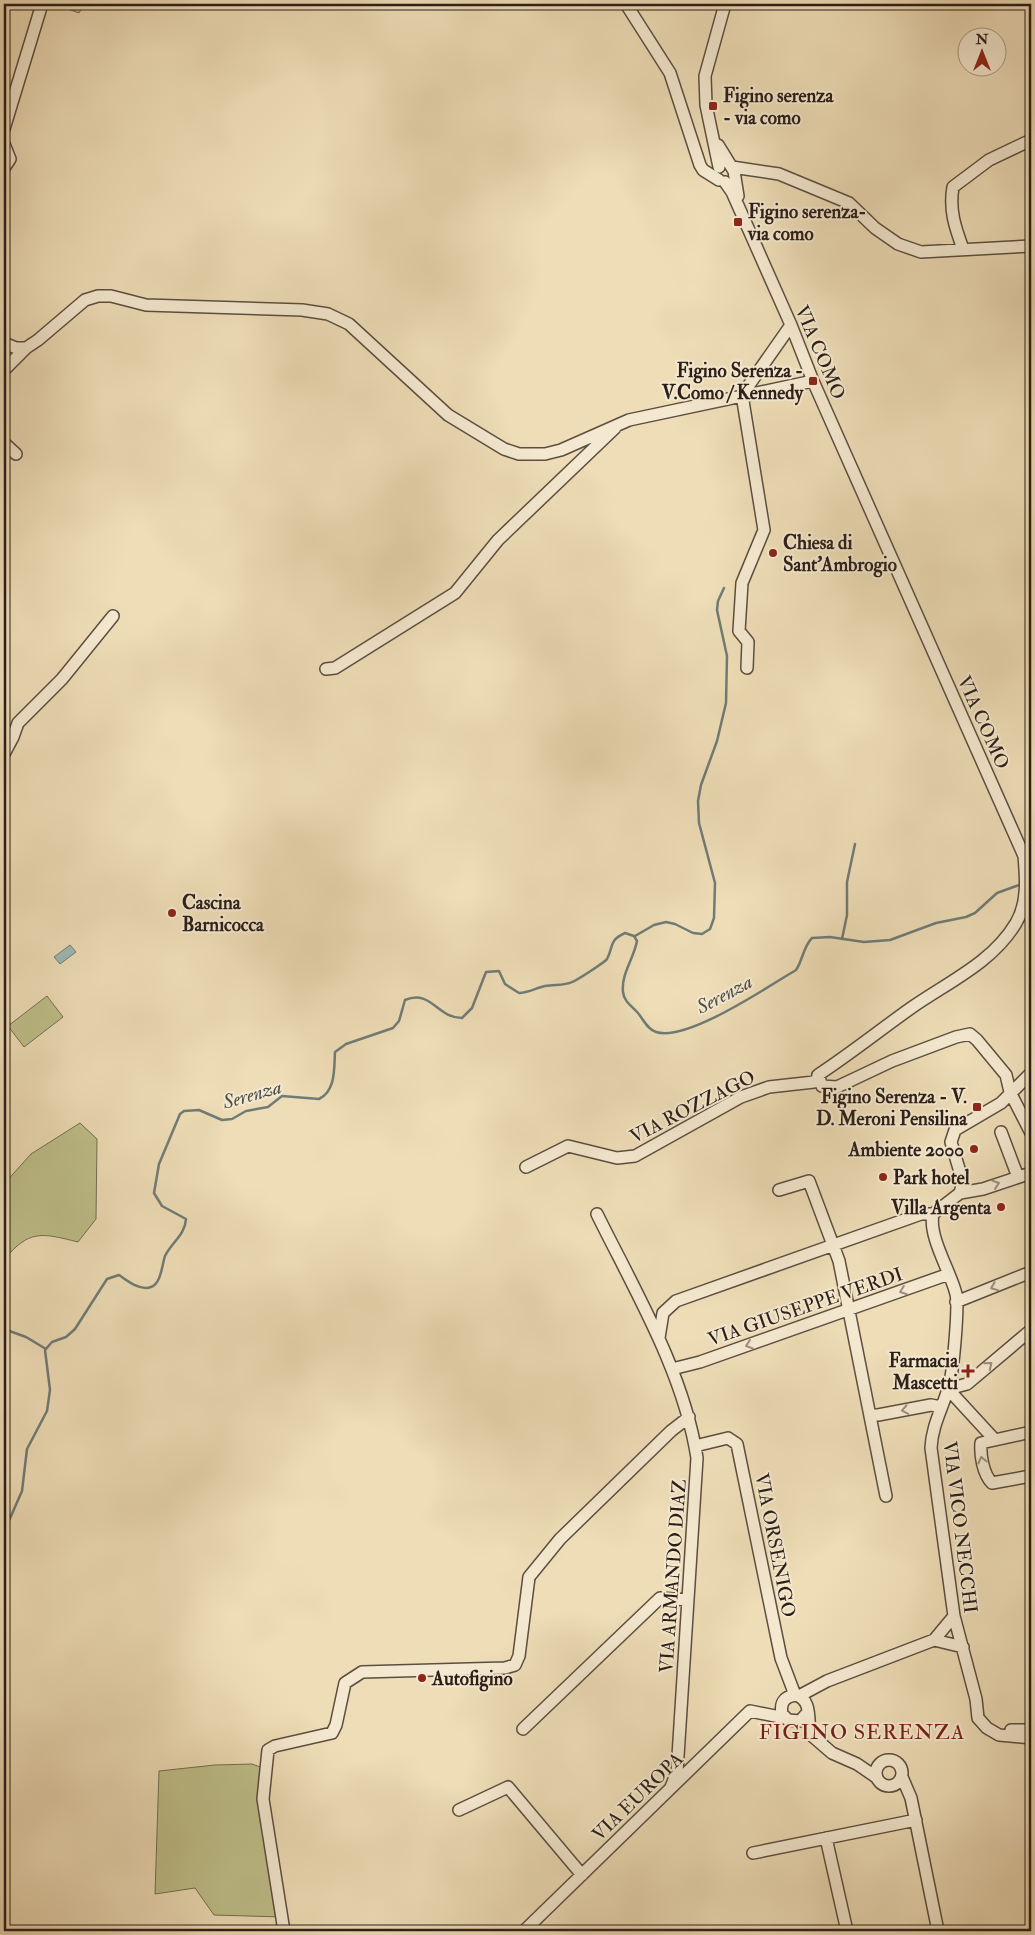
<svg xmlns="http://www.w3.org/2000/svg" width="1035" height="1935" font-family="'IM FELL Double Pica',serif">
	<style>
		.green { fill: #bebf8a; stroke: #746e52 }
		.water { fill: #9cbab6; stroke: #6f7c77 }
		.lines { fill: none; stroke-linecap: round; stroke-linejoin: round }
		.stream { stroke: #6f7c77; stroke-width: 2.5 }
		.minor-casing { stroke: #5c4e40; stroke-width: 14 }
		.minor { stroke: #f4e9d0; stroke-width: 11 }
		.oneway { stroke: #9a8e7e }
		.poi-dot { fill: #8f2418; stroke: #f4e9d0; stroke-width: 2 }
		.labels { text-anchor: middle; stroke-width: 4; stroke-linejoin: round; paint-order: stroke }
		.poi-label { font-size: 19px; font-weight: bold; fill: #2b1e19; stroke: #f4e9d0; text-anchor: start }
		.street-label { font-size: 19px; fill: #2b1e19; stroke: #f4e9d0 }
		.water-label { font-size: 20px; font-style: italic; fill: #4d4d48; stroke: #f4e9d0 }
		.quarter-label { font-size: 21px; letter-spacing: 1px; fill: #7a1f14; stroke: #f4e9d0 }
	</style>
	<rect width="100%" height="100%" fill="#eeddb7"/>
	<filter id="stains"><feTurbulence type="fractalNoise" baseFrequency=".004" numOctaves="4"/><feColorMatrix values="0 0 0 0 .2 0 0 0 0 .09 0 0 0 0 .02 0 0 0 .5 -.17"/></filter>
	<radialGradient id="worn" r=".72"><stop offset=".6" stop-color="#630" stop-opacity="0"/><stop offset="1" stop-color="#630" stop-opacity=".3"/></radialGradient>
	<path class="green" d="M54 4H84L79 13Z
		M47 996 63 1017 24 1047 8 1026Z
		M80 1123 97 1139 96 1219 78 1242C42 1233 29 1229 4 1260V1184L31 1154Z
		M252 1764 266 1769 263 1799 281 1917 214 1915 195 1888 155 1894 159 1771 215 1765Z"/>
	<path class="water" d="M70 945 76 952 60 964 54 957Z"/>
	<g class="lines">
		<path class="stream" d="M1031 867V869
			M635 936 654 925 666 922 675 924 693 933 702 934 710 929 714 918 715 883 699 823 698 801 701 785 717 741 726 703 727 656 717 610 718 601 724 588
			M842 939 847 915V882L855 844
			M4 1329 26 1337 46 1349
			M4 1532 22 1491 27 1449 47 1411 50 1390 45 1350 52 1342 66 1337 75 1329 107 1279 119 1275C127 1281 140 1291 151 1287 161 1284 162 1265 165 1256 172 1242 185 1235 186 1219L162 1206 154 1193 159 1164 180 1114 184 1111 199 1110 222 1120 232 1119 246 1111 268 1107 282 1096 319 1099C336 1091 334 1068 335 1052L346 1044 393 1028 399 1021 405 1000C431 989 437 1018 462 1018L472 1008 486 972 499 971 505 984 519 993C528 993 536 988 545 986 554 984 564 986 572 982 576 981 605 962 607 959 614 946 608 941 625 933L634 936 637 941C634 958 621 974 623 992 624 1002 632 1006 638 1013 643 1019 648 1030 656 1032 687 1042 767 987 796 970 803 960 803 947 812 938L830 937 864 942 890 940 936 923 966 917 975 913 997 893 1022 884"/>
		<g class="minor-casing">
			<path id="minor" d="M626 4 670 73 700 165 703 170 719 180
				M4 129 42 4
				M4 144 10 159 4 168
				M718 145 734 171 738 196
				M719 167 706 105 705 76 725 4
				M732 167 779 174 849 203 875 228 898 244 921 252 1031 246
				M725 182 732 192 791 325 813 381 1024 856C1026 878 1028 903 1016 923 992 963 948 982 911 1008 880 1030 850 1054 818 1075L822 1086 837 1087 892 1061 956 1037 970 1034 977 1040 1006 1075 1010 1092 1031 1133
				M963 249C955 227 949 210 953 187L989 160 1031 140
				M4 343 16 348H26
				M4 370 26 348 38 340 85 300 98 296H111L146 305 302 310 328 314 349 324 448 415 504 449 519 454H545L561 450 629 420 813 381
				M4 443 16 454
				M747 668 748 642 739 631 742 583 764 530 742 395 791 325
				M326 669 335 668 455 593 498 540 615 428
				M4 754 13 737 18 723 62 679 113 616
				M1001 1132 1018 1177
				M526 1167 568 1146 617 1158 635 1156 741 1097 769 1087 814 1082 819 1077
				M779 1190 809 1181 839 1261 886 1496
				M960 1193 983 1189 1031 1173
				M597 1214C635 1291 684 1373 697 1458L677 1772 671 1787
				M933 1214C928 1237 951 1272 956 1294 959 1306 953 1373 949 1386 943 1407 932 1425 931 1448L954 1616 976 1699 978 1718 987 1728 999 1735 1031 1738
				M933 1214 960 1193 963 1182 951 1142 955 1130 1001 1103 1031 1073
				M956 1302 1031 1272
				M659 1338 663 1313 676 1301 921 1214H933
				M672 1369 700 1362 949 1274
				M870 1415H878L931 1405 941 1407
				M1031 1432 981 1443C980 1455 983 1474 992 1483L1031 1476
				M994 1439 948 1389 967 1384 1031 1330
				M695 1446 728 1438 737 1444 781 1658 795 1695
				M934 1640 963 1647
				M799 1696 827 1681 934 1640 954 1616
				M807 1713 800 1721 788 1720 782 1714C780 1703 784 1697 795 1695 812 1698 808 1720 810 1734L832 1753 857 1764 876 1777
				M523 1729 660 1598 688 1600
				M1011 1730H1031
				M876 1773a13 13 0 1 1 26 0a13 13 0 1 1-26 0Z
				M902 1777 911 1798 938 1931
				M459 1810 508 1787 582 1875
				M826 1838 847 1931
				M753 1853 916 1820
				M284 1931 263 1799 268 1750 275 1746 332 1733 336 1725 345 1683 362 1672 505 1668 515 1665 519 1656 529 1577 560 1539 671 1431 689 1417
				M524 1931 750 1711 785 1718"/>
		</g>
		<use href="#minor" class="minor"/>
	</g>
	<defs><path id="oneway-chevron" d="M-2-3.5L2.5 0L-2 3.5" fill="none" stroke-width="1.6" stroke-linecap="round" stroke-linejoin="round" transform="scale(1.25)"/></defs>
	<g class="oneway">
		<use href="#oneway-chevron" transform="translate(996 1184) rotate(-18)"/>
		<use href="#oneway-chevron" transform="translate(994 1287) rotate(158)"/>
		<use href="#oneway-chevron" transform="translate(903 1291) rotate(160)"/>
		<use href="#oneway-chevron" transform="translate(749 1345) rotate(161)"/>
		<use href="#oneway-chevron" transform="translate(989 1365) rotate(-39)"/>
		<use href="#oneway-chevron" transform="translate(905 1410) rotate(169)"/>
		<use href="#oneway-chevron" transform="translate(982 1460) rotate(-103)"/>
	</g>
	<g class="poi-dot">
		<rect x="708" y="101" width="10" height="10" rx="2.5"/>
		<rect x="733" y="217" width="10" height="10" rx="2.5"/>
		<rect x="808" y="376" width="10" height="10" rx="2.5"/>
		<circle cx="773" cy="553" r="5"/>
		<circle cx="172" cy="913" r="5"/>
		<rect x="972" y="1102" width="10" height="10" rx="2.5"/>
		<circle cx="974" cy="1149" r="5"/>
		<circle cx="883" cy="1177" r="5"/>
		<circle cx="1001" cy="1207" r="5"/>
		<path d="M965.5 1363.5h5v5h5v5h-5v5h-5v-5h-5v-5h5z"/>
		<circle cx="422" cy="1678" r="5"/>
	</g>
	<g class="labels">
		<g class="poi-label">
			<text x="723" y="102">Figino serenza<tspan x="723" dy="22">- via como</tspan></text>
			<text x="748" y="218">Figino serenza-<tspan x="748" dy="22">via como</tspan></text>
			<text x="803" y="377" text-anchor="end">Figino Serenza -<tspan x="803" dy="22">V.Como / Kennedy</tspan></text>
			<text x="783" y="549">Chiesa di<tspan x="783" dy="22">Sant'Ambrogio</tspan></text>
			<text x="182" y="909">Cascina<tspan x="182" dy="22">Barnicocca</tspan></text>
			<text x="967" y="1103" text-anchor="end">Figino Serenza - V.<tspan x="967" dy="22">D. Meroni Pensilina</tspan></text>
			<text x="964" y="1156" text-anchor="end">Ambiente 2000</text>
			<text x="893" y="1184">Park hotel</text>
			<text x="991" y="1214" text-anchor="end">Villa Argenta</text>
			<text x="958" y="1367" text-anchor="end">Farmacia<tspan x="958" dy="22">Mascetti</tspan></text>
			<text x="432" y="1685">Autofigino</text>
		</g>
		<g class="street-label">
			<text transform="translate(821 352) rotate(67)" y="7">VIA COMO</text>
			<text transform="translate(984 722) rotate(66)" y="7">VIA COMO</text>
			<text transform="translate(692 1106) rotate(-27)" y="7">VIA ROZZAGO</text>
			<text transform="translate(805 1306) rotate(-19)" y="7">VIA GIUSEPPE VERDI</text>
			<text transform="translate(961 1527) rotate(83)" y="7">VIA VICO NECCHI</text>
			<text transform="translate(776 1545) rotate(79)" y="7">VIA ORSENIGO</text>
			<text transform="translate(672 1576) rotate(-86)" y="7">VIA ARMANDO DIAZ</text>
			<text transform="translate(637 1796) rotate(-44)" y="7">VIA EUROPA</text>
		</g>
		<g class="water-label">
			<text transform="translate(724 994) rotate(-28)" y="7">Serenza</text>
			<text transform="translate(252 1094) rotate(-16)" y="7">Serenza</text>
		</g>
		<g class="quarter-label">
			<text x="862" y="1739">FIGINO SERENZA</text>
		</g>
	</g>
	<rect width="1035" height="1935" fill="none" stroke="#eeddb7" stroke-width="20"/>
	<rect x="5" y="5" width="1025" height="1925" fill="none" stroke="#2b1e19" stroke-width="2.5"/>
	<rect x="10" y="10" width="1015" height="1915" fill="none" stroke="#2b1e19"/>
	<g transform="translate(982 52)"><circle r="24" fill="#f4e9d0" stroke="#a49887"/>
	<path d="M0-4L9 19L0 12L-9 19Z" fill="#8f2418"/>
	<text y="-8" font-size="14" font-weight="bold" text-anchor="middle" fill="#2b1e19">N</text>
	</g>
	<rect width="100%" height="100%" filter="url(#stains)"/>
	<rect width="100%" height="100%" fill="url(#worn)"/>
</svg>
